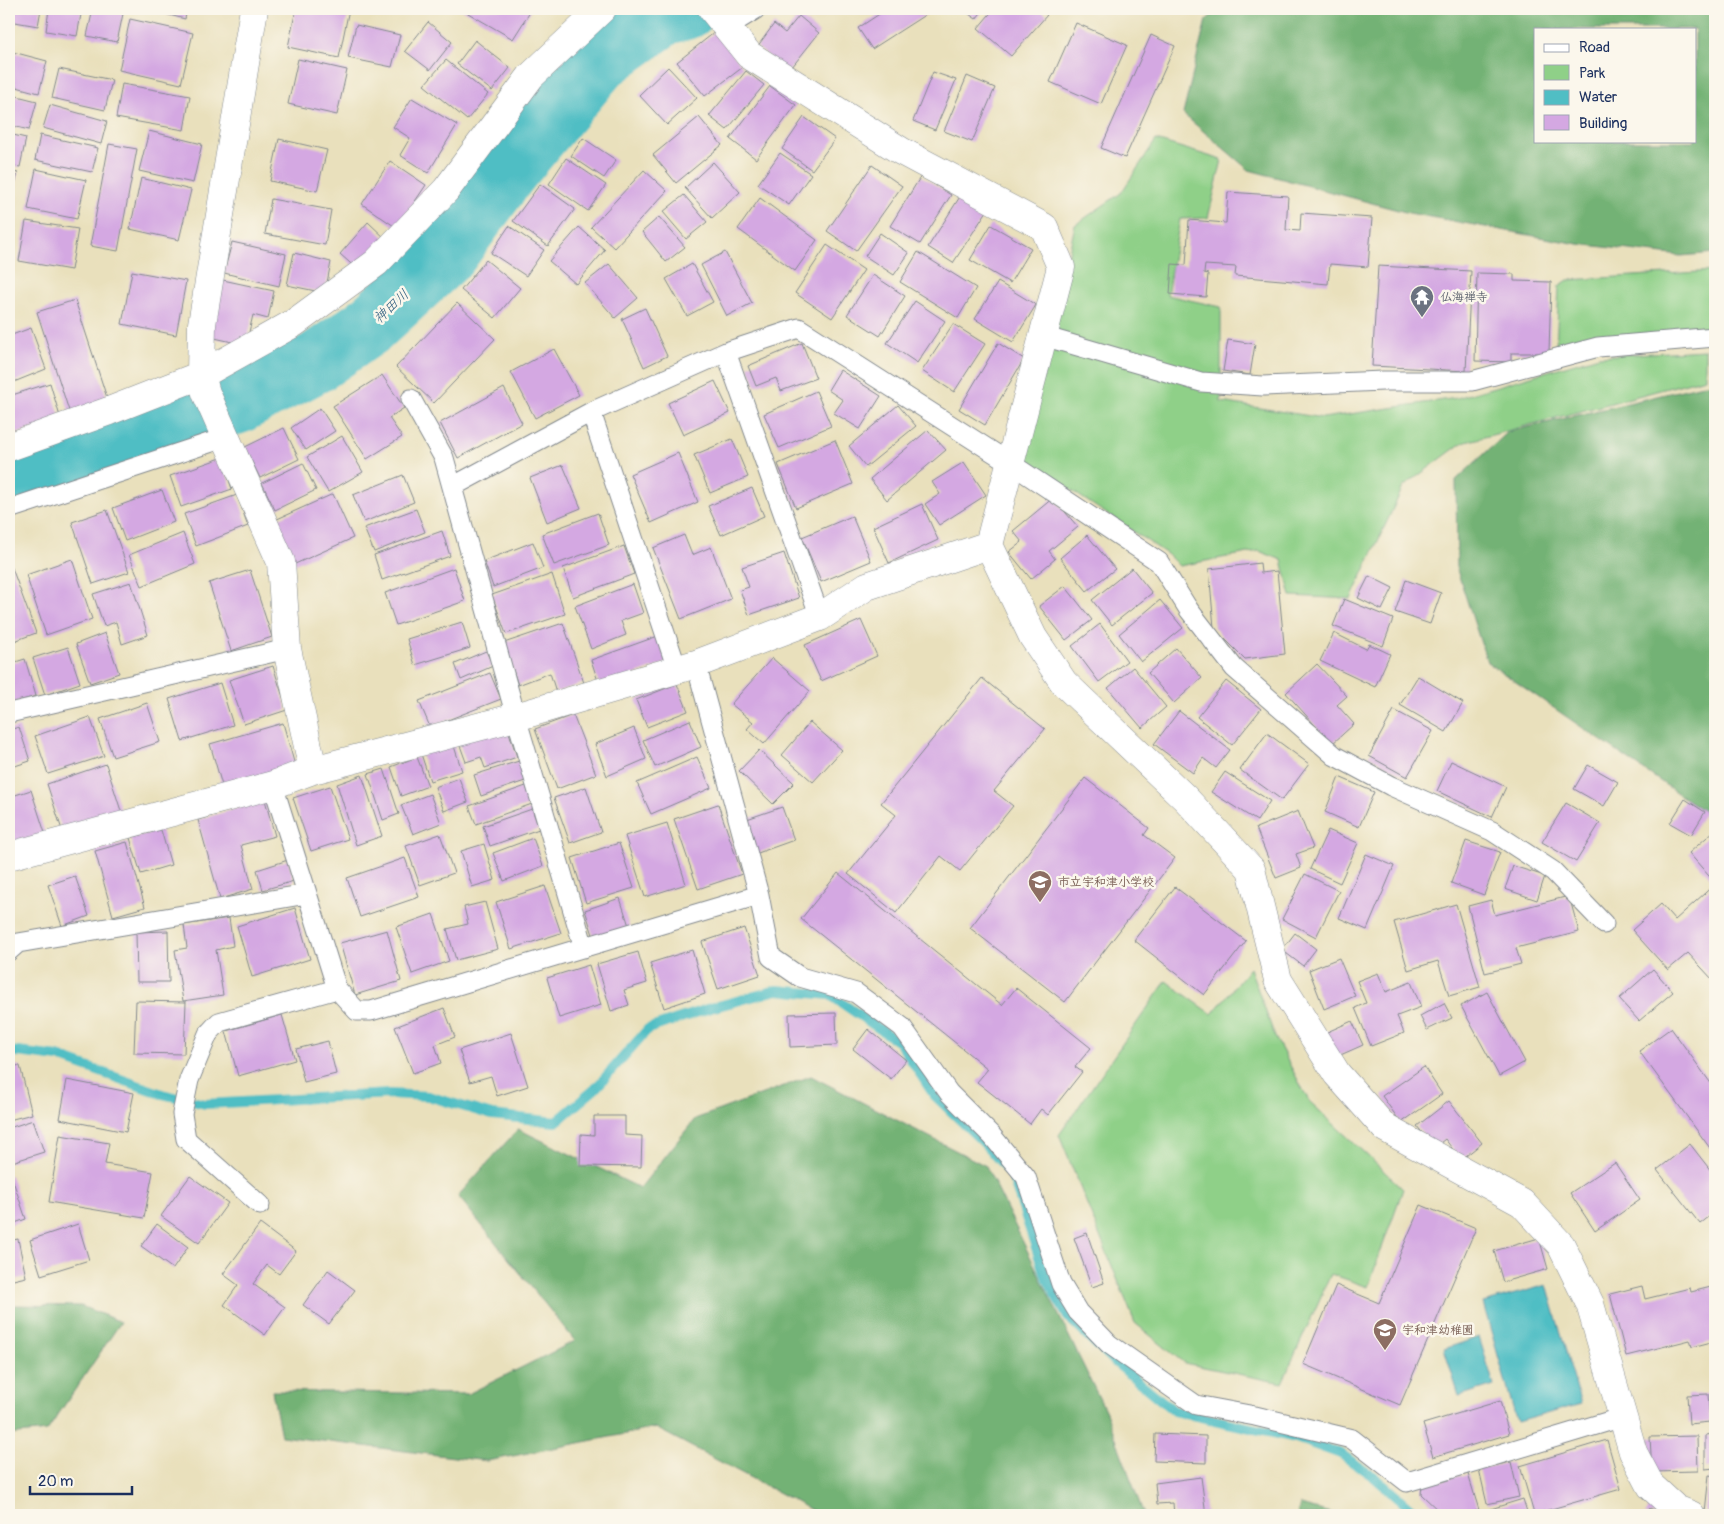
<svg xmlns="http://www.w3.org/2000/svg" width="1724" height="1524" font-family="Pangolin,'Klee One',sans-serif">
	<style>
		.green { fill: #8fd088; stroke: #558073 }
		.forest { fill: #73b274; stroke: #477069; fill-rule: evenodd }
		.water { fill: #50bec4; stroke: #367691 }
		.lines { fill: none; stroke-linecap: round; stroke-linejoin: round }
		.stream { stroke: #50bec4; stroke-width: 10 }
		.river { stroke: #50bec4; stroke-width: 61 }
		.building { fill: #d4a8e2 }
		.service-casing { stroke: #82888d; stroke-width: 21 }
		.minor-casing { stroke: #82888d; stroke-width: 29 }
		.service { stroke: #fff; stroke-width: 19 }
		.minor { stroke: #fff; stroke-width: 28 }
		.labels { text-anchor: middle; stroke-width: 5; stroke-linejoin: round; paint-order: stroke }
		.worship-label { font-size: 12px; font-weight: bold; fill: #5b616d; stroke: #fbf7ec; text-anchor: start }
		.education-label { font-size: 12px; font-weight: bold; fill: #785e54; stroke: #fbf7ec; text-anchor: start }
		.water-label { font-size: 14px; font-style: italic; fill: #2b5a7d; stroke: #fbf7ec }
	</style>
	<rect width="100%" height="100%" fill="#fbf7ec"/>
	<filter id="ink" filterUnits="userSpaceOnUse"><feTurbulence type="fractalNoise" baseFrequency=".02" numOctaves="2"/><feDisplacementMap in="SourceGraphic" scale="10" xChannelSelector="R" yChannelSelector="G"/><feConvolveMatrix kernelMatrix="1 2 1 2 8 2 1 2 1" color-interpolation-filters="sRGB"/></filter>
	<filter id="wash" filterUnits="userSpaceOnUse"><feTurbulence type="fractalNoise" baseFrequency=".0096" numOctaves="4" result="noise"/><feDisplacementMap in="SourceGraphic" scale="20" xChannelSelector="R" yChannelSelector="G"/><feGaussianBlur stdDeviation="1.12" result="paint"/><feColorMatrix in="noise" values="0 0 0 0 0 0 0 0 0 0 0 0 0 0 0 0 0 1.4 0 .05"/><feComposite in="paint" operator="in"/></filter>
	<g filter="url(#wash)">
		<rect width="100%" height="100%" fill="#e9e0bc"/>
		<path class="green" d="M1156 140 1222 160 1208 218 1180 219 1167 295 1221 307V402L1323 418 1457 398 1599 356 1705 350V378L1462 443 1403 487 1351 599 1291 596 1282 560 1259 551 1179 566 1167 554 1024 459 1075 225 1121 193Z
			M1715 271V332L1599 341 1556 348 1559 286 1568 280Z
			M1250 968 1275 1037 1309 1101 1403 1189 1368 1287 1331 1274 1282 1383 1184 1363 1135 1323 1059 1135 1166 981 1212 1014Z"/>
		<path class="forest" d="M1220 9H1715V253L1681 256 1578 244 1409 213 1249 170 1183 114 1206 20ZM1535 29H1695V141H1535Z
			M1715 382V819L1487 662 1457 570 1456 480 1508 432Z
			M811 1076 986 1166 1106 1412 1144 1515H821L656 1428 487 1461 281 1436 272 1391 468 1394 575 1341 458 1196 518 1129 640 1188 695 1119Z
			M9 1305 81 1306 121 1322 47 1431 9 1435Z
			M1300 1505 1339 1515H1297Z"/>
		<path class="water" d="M1547 1285 1581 1404 1517 1422 1483 1303Z
			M1479 1337 1494 1385 1459 1396 1444 1349Z"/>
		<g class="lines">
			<path class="stream" d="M9 1051 59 1057 162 1094 205 1104 390 1094 428 1096 492 1115 556 1122 595 1089 648 1029 707 1009 777 990 830 995 900 1043 934 1095 984 1143 1012 1175 1043 1269 1055 1294 1068 1317 1110 1358 1174 1411 1296 1438 1341 1454 1374 1477 1418 1515"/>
			<path class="river" d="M9 482 237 404 317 362 369 326 448 253 507 172 600 61 664 15 687 9"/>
		</g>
		<g id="blocks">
			<path class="building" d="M10 9H41L38 26 9 21Z
				M49 9H82L77 36 46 31Z
				M93 9H124L117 42 87 36Z
				M145 9H187L185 19Z
				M296 9H349L339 58 288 47Z
				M461 9H532L513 39Z
				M887 9H929L931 11 872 49 858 28Z
				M962 9H984L976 19Z
				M994 9H1039L1047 15 1011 56 978 28Z
				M799 16 819 33 788 72 757 47 774 24 785 33Z
				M130 19 193 33 181 84 119 70Z
				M428 22 452 42 430 70 405 51Z
				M1076 23 1127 45 1101 104 1050 82Z
				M356 25 400 35 392 67 348 58Z
				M715 32 743 67 705 96 677 62Z
				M1151 35 1175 46 1125 158 1101 148Z
				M475 40 510 68 492 91 457 64Z
				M9 51 47 61 39 93 9 85Z
				M298 59 347 70 337 115 288 104Z
				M446 60 488 94 467 120 424 85Z
				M668 67 697 98 667 125 639 95Z
				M59 69 112 80 105 110 52 98Z
				M746 71 764 85 727 130 709 116Z
				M933 72 956 80 935 130 913 121Z
				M967 76 995 88 972 142 944 131Z
				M122 84 190 96 184 130 116 118Z
				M770 86 796 105 756 159 730 139Z
				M9 94 37 101 29 130 9 125Z
				M412 98 457 125 428 173 400 155 410 138 393 127Z
				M50 105 107 121 101 144 43 128Z
				M699 117 722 145 676 183 653 155Z
				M804 117 835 139 812 170 782 149Z
				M149 131 202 144 193 183 139 171Z
				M9 134 26 138 20 167 9 165Z
				M40 135 98 148 92 172 35 160Z
				M583 138 616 160 604 178 571 156Z
				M279 139 327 150 317 191 270 181Z
				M109 144 137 149 118 251 90 246Z
				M780 153 811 174 789 205 758 184Z
				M566 158 606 185 588 211 549 184Z
				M390 161 426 185 397 228 362 204Z
				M713 162 740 192 712 218 685 188Z
				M872 165 902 186 856 251 827 231Z
				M36 169 86 180 77 219 28 209Z
				M644 170 667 191 614 248 591 227Z
				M9 171 18 173 9 206Z
				M921 176 951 195 920 244 890 226Z
				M141 178 191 190 179 240 130 229Z
				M540 184 575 209 548 246 513 221Z
				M1228 192 1288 196 1286 230 1300 231 1301 213 1372 218 1368 267 1330 264 1328 284 1235 276 1236 267 1205 265 1204 273 1208 274 1206 297 1170 294 1172 264 1186 265 1189 220 1226 223Z
				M684 195 707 222 686 239 663 212Z
				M961 195 987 211 953 263 928 247Z
				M760 198 817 240 795 271 738 229Z
				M271 199 331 210 325 245 265 234Z
				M659 217 685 247 666 262 642 232Z
				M26 221 78 229 71 270 19 261Z
				M368 222 387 240 359 271 340 254Z
				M991 225 1031 248 1010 283 970 260Z
				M509 226 544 250 526 276 491 253Z
				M579 227 605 250 576 284 549 261Z
				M880 233 909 253 894 275 865 256Z
				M232 242 286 254 279 286 224 273Z
				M827 245 864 270 832 318 795 293Z
				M725 252 752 303 727 316 701 265Z
				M918 252 976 288 958 318 900 282Z
				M294 253 331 262 325 293 287 285Z
				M486 260 520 288 495 318 461 290Z
				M609 264 638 298 615 318 585 283Z
				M692 264 713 302 687 316 666 279Z
				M1378 266 1471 271 1466 371 1372 366Z
				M132 271 186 281 176 335 122 324Z
				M1477 273 1514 274V281L1551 282 1549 353H1511V362L1475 361Z
				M873 275 905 296 880 336 847 315Z
				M223 280 274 291 268 319 253 315 246 345 210 337Z
				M998 282 1036 305 1013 342 975 319Z
				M75 300 108 401 70 414 37 312Z
				M915 301 945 321 917 363 887 343Z
				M457 303 495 339 434 403 396 367Z
				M645 308 667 356 644 367 622 319Z
				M953 324 985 344 954 392 922 371Z
				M31 328 46 369 9 384V336Z
				M1228 340 1255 344 1250 375 1223 371Z
				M802 343 816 378 781 391 776 378 756 386 748 366Z
				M998 343 1024 359 985 425 959 409Z
				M554 349 579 395 535 418 511 372Z
				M840 370 881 396 860 429 834 413 843 400 828 390Z
				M382 375 404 408 389 418 402 437 367 459 333 406Z
				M715 381 730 413 683 435 668 403Z
				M50 383 61 420 9 436V396Z
				M504 388 522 423 458 458 440 423Z
				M816 391 831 426 779 448 764 414Z
				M898 405 916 426 866 467 849 446Z
				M320 408 335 431 306 450 291 428Z
				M284 428 299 459 260 478 245 447Z
				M928 430 946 450 887 500 870 479Z
				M342 436 363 472 328 492 307 457Z
				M732 439 748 477 710 493 694 455Z
				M835 440 853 484 796 508 778 464Z
				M678 453 698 502 651 523 630 474Z
				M221 458 232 489 181 507 170 476Z
				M964 462 986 495 939 525 925 504 940 494 932 482Z
				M303 463 316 490 275 510 262 483Z
				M563 465 581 508 547 522 530 478Z
				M403 475 414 502 364 522 353 495Z
				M752 488 764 516 721 535 708 506Z
				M162 490 174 522 125 541 113 508Z
				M333 494 353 538 295 564 275 520Z
				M237 495 248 526 196 546 184 514Z
				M1053 498 1078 527 1049 551 1055 559 1031 579 1009 552 1022 542 1013 531Z
				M922 504 938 540 889 563 873 527Z
				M416 509 425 532 374 552 364 528Z
				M107 510 129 572 93 584 72 522Z
				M598 513 609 545 554 565 542 534Z
				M852 516 871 561 821 582 802 537Z
				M442 531 450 556 382 580 374 555Z
				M183 533 195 564 142 586 129 555Z
				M684 535 692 555 711 547 731 599 681 619 653 548Z
				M1087 535 1115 569 1087 591 1060 558Z
				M533 542 543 568 493 587 484 561Z
				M624 546 634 574 573 597 563 568Z
				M784 553 799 598 749 615 740 590 749 587 742 567Z
				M72 559 92 619 46 635 26 575Z
				M9 560 36 633 9 643Z
				M1260 563 1261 573 1277 571 1285 654 1245 659 1214 628 1209 569Z
				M454 568 465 601 396 625 385 593Z
				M1132 568 1152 593 1112 625 1092 600Z
				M250 570 272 637 231 651 209 583Z
				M552 574 565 614 506 634 492 595Z
				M1369 576 1393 588 1382 610 1358 598Z
				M1406 580 1441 593 1430 624 1395 612Z
				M131 582 148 635 122 644 116 622 104 626 93 594Z
				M633 584 643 613 621 621 626 635 591 649 575 606Z
				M1065 586 1092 620 1066 640 1039 606Z
				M1344 599 1393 619 1383 646 1333 626Z
				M1160 600 1183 628 1141 662 1119 634Z
				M861 620 877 656 821 681 805 645Z
				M462 622 470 648 415 665 407 639Z
				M563 623 584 683 556 692 550 673 518 685 504 643Z
				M1100 624 1127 661 1099 682 1072 646Z
				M105 633 119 673 90 683 76 644Z
				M1334 633 1366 649 1369 644 1390 654 1375 687 1320 661Z
				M658 636 667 663 600 687 591 660Z
				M68 647 80 683 45 695 33 658Z
				M1176 648 1202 678 1174 703 1148 673Z
				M486 651 493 666 461 680 455 664Z
				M772 658 810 691 764 744 747 729 753 722 731 704Z
				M25 659 36 696 9 704V664Z
				M1317 664 1347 696 1337 705 1354 724 1332 744 1286 693Z
				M273 666 287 710 244 724 229 680Z
				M1133 667 1166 707 1142 728 1108 688Z
				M490 673 501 699 430 727 419 701Z
				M1418 676 1463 703 1446 732 1400 705Z
				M982 678 1045 729 994 791 1013 806 960 871 941 856 896 913 848 874 896 815 881 803Z
				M1226 681 1261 709 1232 745 1197 717Z
				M220 683 233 725 182 741 169 699Z
				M677 684 688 711 647 727 636 700Z
				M147 703 160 742 113 757 100 719Z
				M1394 710 1433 731 1407 777 1369 756Z
				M1179 711 1230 750 1216 768 1203 758 1193 773 1154 744Z
				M573 715 596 774 557 789 535 729Z
				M90 717 104 756 48 774 35 736Z
				M690 720 701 747 655 767 643 740Z
				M810 722 842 750 813 782 782 755Z
				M283 723 296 769 223 789 210 744Z
				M506 723 517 757 485 768 481 757 466 762 458 740Z
				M19 727 30 761 9 768V730Z
				M634 728 646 759 607 776 595 744Z
				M1267 733 1309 764 1282 800 1240 770Z
				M453 743 462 771 430 781 421 754Z
				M759 750 794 783 773 804 739 771Z
				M417 757 428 786 401 796 391 767Z
				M697 757 711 788 651 814 637 783Z
				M519 761 525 781 481 796 474 775Z
				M1451 761 1506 787 1492 817 1437 791Z
				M106 764 122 814 63 833 47 784Z
				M1588 765 1618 782 1604 806 1574 789Z
				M384 769 399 814 383 820 368 774Z
				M1225 772 1270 801 1257 821 1211 792Z
				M362 775 382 836 356 845 337 784Z
				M1339 777 1374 792 1359 827 1325 812Z
				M459 778 468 802 444 811 435 787Z
				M1085 778 1149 828 1144 835 1175 858 1065 1002 970 928Z
				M330 786 348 839 311 851 293 798Z
				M526 786 532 804 476 824 469 806Z
				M586 787 601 832 570 843 554 798Z
				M31 790 46 836 9 849V797Z
				M430 794 441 823 413 834 401 805Z
				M1685 799 1705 812 1691 835 1670 823Z
				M265 800 275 836 241 845 253 889 220 899 198 820Z
				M1566 803 1600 823 1576 862 1542 842Z
				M718 804 742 874 698 889 674 819Z
				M782 807 794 840 755 854 744 820Z
				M532 809 539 829 490 846 483 826Z
				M1298 811 1313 848 1296 854 1301 868 1276 878 1256 828Z
				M667 823 686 884 645 897 625 836Z
				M161 830 171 865 141 874 130 838Z
				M1328 830 1358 843 1340 883 1310 869Z
				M1715 830V883L1689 853Z
				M440 834 454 873 420 885 406 846Z
				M533 838 543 866 504 881 493 853Z
				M1466 841 1500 852 1484 895 1451 883Z
				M127 842 145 907 113 916 95 851Z
				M619 843 634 888 586 903 572 858Z
				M484 844 495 880 472 887 461 851Z
				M1366 854 1394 866 1367 930 1339 918Z
				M405 858 419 897 360 917 347 878Z
				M288 860 294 881 263 890 257 870Z
				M1513 866 1545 876 1537 900 1505 889Z
				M838 873 1002 1005 1016 988 1091 1048 1075 1067 1082 1072 1048 1115 1041 1109 1030 1124 977 1082 988 1069 801 919Z
				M1305 874 1339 891 1316 937 1282 919Z
				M75 876 89 916 62 926 48 885Z
				M1715 884V978L1713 980 1688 953 1668 970 1632 930 1661 904 1675 920Z
				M545 886 561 933 511 949 496 902Z
				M1175 887 1246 941 1204 995 1134 940Z
				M1569 896 1579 932 1516 948 1521 964 1485 973 1468 906 1491 900 1495 915Z
				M620 898 630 929 595 941 585 910Z
				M485 902 498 949 456 960 447 929 468 924 464 907Z
				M1456 904 1480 987 1449 996 1438 961 1408 970 1394 922Z
				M295 908 310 959 252 977 237 926Z
				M433 914 449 961 412 974 396 927Z
				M229 918 233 946 216 950 223 995 183 1001 175 950 187 948 184 925Z
				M744 928 760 975 718 989 702 942Z
				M387 930 401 981 355 995 340 943Z
				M168 931 169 982H137L136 932Z
				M1295 933 1316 949 1303 966 1282 950Z
				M692 950 705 994 664 1008 650 963Z
				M638 952 647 983 624 990 629 1005 611 1011 597 964Z
				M1339 958 1355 996 1324 1009 1309 970Z
				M589 965 601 1005 559 1018 547 978Z
				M1653 969 1673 992 1639 1021 1619 999Z
				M1378 973 1386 992 1411 982 1421 1007 1397 1016 1404 1033 1371 1046 1355 1008 1366 1003 1357 981Z
				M1487 992 1525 1062 1499 1076 1461 1006Z
				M136 1001 186 1002 184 1054 134 1053Z
				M1444 1003 1452 1018 1427 1030 1420 1016Z
				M444 1008 455 1037 435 1045 441 1063 413 1073 395 1027Z
				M836 1013 837 1045 790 1047 789 1014Z
				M282 1015 295 1060 238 1076 226 1031Z
				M1352 1021 1363 1045 1336 1057 1325 1033Z
				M1671 1028 1715 1089V1155L1639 1051Z
				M868 1029 906 1060 891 1079 853 1049Z
				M511 1033 528 1086 497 1096 491 1076 470 1082 459 1050Z
				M328 1041 336 1074 304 1082 296 1049Z
				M9 1065 20 1066 32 1114 9 1120Z
				M1424 1067 1442 1094 1401 1123 1382 1096Z
				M67 1080 134 1093 126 1132 60 1119Z
				M1449 1101 1482 1143 1461 1160 1445 1139 1434 1148 1417 1126Z
				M594 1116H625V1135L642 1136 641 1167 580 1166 581 1134 594 1135Z
				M33 1120 44 1152 9 1163V1128Z
				M60 1135 109 1143 105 1164 153 1172 144 1218 49 1202Z
				M1690 1144 1715 1176V1212L1700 1224 1657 1170Z
				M1615 1163 1640 1200 1595 1231 1570 1193Z
				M11 1175 26 1219 9 1225V1176Z
				M190 1176 228 1203 199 1243 161 1216Z
				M1421 1205 1476 1228 1400 1405 1303 1364 1336 1285 1379 1303Z
				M78 1224 89 1260 41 1275 30 1240Z
				M157 1224 188 1247 173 1269 141 1246Z
				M260 1224 296 1251 279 1274 267 1265 253 1284 285 1307 265 1335 224 1305 238 1285 223 1274Z
				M1087 1233 1104 1283 1092 1287 1074 1238Z
				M1539 1238 1548 1269 1503 1282 1494 1251Z
				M18 1239 26 1277 9 1281V1241Z
				M328 1270 355 1290 329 1324 303 1305Z
				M1642 1286 1645 1299 1690 1288 1691 1292 1715 1286V1341L1692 1347 1690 1340 1626 1356 1610 1294Z
				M1708 1394 1710 1422 1689 1424 1687 1395Z
				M1500 1401 1509 1434 1433 1457 1423 1424Z
				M1155 1434 1206 1436V1463L1154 1461Z
				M1715 1435V1468L1705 1469V1436Z
				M1697 1436 1698 1471 1652 1472 1650 1437Z
				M1607 1440 1621 1489 1534 1514 1520 1466Z
				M1511 1462 1519 1497 1487 1504 1479 1469Z
				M1468 1474 1479 1510 1464 1515H1443L1421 1494 1422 1485Z
				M1709 1475 1715 1476V1514L1705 1512Z
				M1201 1477 1206 1515H1174L1173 1503 1157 1504 1155 1483Z
				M1523 1499 1528 1515H1482L1481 1512Z
				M1650 1508 1662 1515H1645Z"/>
		</g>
	</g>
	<g filter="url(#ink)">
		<use href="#blocks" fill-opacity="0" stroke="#82888d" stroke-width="1"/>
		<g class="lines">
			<g class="service-casing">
				<path id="service" d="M727 27 756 9
					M1043 336 1201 382 1263 386 1383 381H1472L1598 347 1715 337
					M726 352 820 617
					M411 399 444 458 516 717 584 948
					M591 412 677 669
					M452 487 591 412 726 352 799 328 1010 463 1159 562 1189 610 1234 668 1335 756 1391 786 1492 831 1553 871 1604 924
					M9 509 227 437
					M696 664 759 895 771 957 800 977 856 993 902 1027 949 1093 992 1136 1026 1177 1061 1284 1078 1312 1109 1344 1196 1405 1255 1416 1352 1439 1407 1482 1623 1417
					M9 713 287 649
					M273 785 337 989 357 1011H371L759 895
					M9 951 18 943 307 894
					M260 1205 186 1139 182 1114 189 1080 208 1034 219 1022 337 989"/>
			</g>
			<g class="minor-casing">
				<path id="minor" d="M254 9 202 324 201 375 206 393 281 562 287 649 313 770
					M712 9 749 55 901 151 1044 227 1061 267 989 545 1033 637 1064 683 1185 798 1251 869 1278 980 1337 1074 1385 1128 1522 1203 1561 1245 1590 1304 1633 1452 1651 1486 1676 1509 1691 1515
					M9 447 109 411 201 375 294 323 376 263 446 190 531 76 602 9
					M9 856 273 785 313 770 516 717 696 664 820 617 867 586 989 545"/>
			</g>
			<use href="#service" class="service"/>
			<use href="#minor" class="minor"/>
		</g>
	</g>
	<defs>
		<g id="temple-pin" transform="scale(1.25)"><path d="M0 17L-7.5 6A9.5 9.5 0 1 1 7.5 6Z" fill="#6b7280" stroke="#fbf7ec"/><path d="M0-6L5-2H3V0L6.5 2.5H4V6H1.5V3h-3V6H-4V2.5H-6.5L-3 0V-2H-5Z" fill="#fff"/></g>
		<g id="school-pin" transform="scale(1.25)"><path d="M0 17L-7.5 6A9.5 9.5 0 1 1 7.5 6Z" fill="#8d6e63" stroke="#fbf7ec"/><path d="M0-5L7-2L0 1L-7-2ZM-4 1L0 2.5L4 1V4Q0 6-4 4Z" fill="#fff"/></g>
	</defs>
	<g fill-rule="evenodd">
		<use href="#temple-pin" x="1422" y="297"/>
		<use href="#school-pin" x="1040" y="882"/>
		<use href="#school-pin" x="1385" y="1330"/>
	</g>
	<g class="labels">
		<g class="worship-label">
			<text x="1440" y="301">仏海禅寺</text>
		</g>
		<g class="education-label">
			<text x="1058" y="886">市立宇和津小学校</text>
			<text x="1402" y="1334">宇和津幼稚園</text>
		</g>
		<g class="water-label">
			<text transform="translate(391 306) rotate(-43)" y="5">神田川</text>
		</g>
	</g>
	<rect width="1724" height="1524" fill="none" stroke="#fbf7ec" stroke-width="30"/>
	<rect x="1534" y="28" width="162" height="115" fill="#fbf7ec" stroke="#a1a7b3"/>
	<rect x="1544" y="44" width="25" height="8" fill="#ffffff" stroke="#a1a7b3"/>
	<text x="1579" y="52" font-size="15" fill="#1b2f5e">Road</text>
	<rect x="1544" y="65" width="25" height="15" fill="#8fd088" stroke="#a1a7b3"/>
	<text x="1579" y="78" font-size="15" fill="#1b2f5e">Park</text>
	<rect x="1544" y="90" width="25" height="15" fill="#50bec4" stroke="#a1a7b3"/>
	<text x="1579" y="102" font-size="15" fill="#1b2f5e">Water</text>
	<rect x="1544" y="115" width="25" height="15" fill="#d4a8e2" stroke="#a1a7b3"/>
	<text x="1579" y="128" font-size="15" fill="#1b2f5e">Building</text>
	<path d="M30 1486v8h102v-8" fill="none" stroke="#1b2f5e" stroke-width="2.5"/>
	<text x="38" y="1486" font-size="15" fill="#1b2f5e" stroke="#fbf7ec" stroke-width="4" paint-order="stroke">20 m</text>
</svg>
